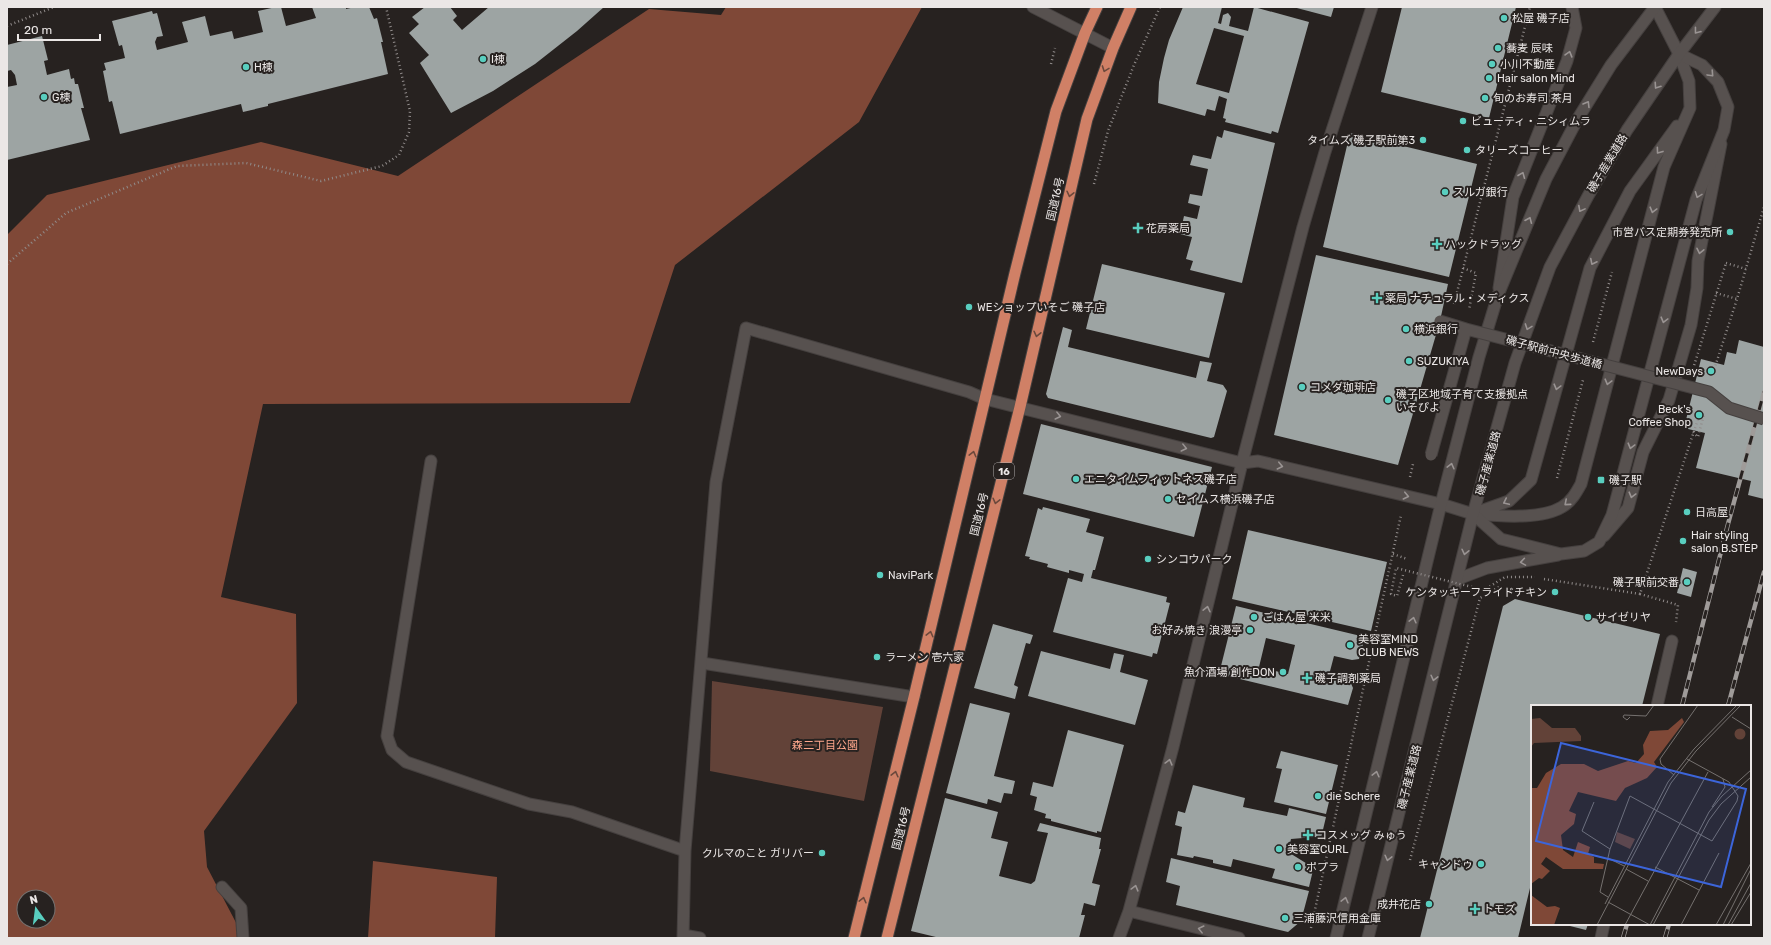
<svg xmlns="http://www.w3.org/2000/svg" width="1771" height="945" font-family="Rubik,'Noto Sans JP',sans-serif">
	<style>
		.green { fill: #624238 }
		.forest { fill: #7f4837; fill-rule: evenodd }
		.building { fill: #9da4a3; fill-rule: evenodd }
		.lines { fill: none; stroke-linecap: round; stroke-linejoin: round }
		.service-casing { stroke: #45403f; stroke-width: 13 }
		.minor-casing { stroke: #45403f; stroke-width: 13 }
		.tertiary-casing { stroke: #45403f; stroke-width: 13 }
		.trunk-casing { stroke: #45403f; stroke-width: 13 }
		.path { stroke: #918c8b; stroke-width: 2.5; stroke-dasharray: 1 3; stroke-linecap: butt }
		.service { stroke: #57514f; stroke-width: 11 }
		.minor { stroke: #57514f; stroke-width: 11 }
		.tertiary { stroke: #57514f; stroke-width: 11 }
		.trunk { stroke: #d08066; stroke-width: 11 }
		.rail-casing { stroke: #9f9b99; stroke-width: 4.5 }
		.rail { stroke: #272220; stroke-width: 3; stroke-dasharray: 9; stroke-linecap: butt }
		.pedestrian-bridge-casing { stroke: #45403f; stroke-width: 13; stroke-linecap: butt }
		.path-bridge { stroke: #918c8b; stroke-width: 2.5; stroke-dasharray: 1 3; stroke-linecap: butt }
		.pedestrian-bridge { stroke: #57514f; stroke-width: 11 }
		.oneway { stroke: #9a9493 }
		.oneway2 { stroke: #6b483c }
		.poi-dot { fill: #59cebf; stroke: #272220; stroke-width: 1.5 }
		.labels { text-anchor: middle; stroke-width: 4; stroke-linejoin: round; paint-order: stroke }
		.shield { fill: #272220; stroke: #b0acab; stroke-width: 1 }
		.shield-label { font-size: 10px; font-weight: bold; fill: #ebe7e6 }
		.poi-label { font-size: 11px; fill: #ebe7e6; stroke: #272220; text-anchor: start }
		.street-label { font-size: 11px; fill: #ebe7e6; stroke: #272220 }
		.park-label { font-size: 11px; fill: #fda68b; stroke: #272220 }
		.inset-road { fill: none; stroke: #75716f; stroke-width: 1 }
		.view { fill: #3c65da; fill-opacity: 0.15; stroke: #3c65da; stroke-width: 2 }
		.inset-edge { fill: none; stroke: #ebe7e6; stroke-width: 2 }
	</style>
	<rect width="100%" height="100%" fill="#272220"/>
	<path class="green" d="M712 681 883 707 864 801 710 771Z"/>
	<path class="forest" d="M726 7H922L859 122 675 265 630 403 263 404 221 597 296 614 297 703 204 831 207 867 244 938H7V235L47 195 261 142 398 176 649 9 721 15ZM24 897H48V921H24Z
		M373 861 497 877 495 938H368Z"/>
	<path class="building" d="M276 7H281L286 26 316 18 312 7H346V9L355 7H369L374 19 377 18 383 42H381L388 74 268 104V106L243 112 241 104 120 134 112 101 109 102 103 71 106 70 104 63 125 58 122 45 119 46 112 21 152 11 153 14 157 13 163 36 157 37 155 42 157 50 188 42 182 22 205 16 210 36 232 31 234 39 263 32 258 11Z
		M425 7H450L457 16 453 20 462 30 489 7H604L577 31 535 64 493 91 451 113 420 63 429 55 409 33 419 24 412 17Z
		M1183 7H1222L1218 23 1221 24 1223 15 1228 13 1231 17 1229 26 1248 31 1254 7 1309 22 1278 133 1272 131 1271 134 1225 122 1226 119 1223 118 1227 99 1219 96 1215 111 1207 109 1205 116 1158 103 1159 82 1164 58 1169 40ZM1214 28 1244 36 1229 93 1196 84Z
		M1293 7H1334L1331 17Z
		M1402 7H1516L1489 118 1381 92Z
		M42 36 48 60 44 61 47 75 69 69 71 79 74 78 75 84H78L84 108H81L90 140 7 160V87L17 85 15 75 11 70 7 71V45Z
		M1224 130 1275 143 1242 283 1190 270 1193 261 1186 259 1192 237 1180 234 1184 216 1197 219 1200 206 1188 203 1190 194 1202 196 1208 169 1190 165 1193 155 1211 159 1217 136 1222 138Z
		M1350 133 1477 164 1449 277 1323 247Z
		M1316 255 1448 284 1440 321 1398 465 1274 435Z
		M1102 264 1225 293 1209 358 1086 329Z
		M1063 327 1072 330 1068 347 1196 378 1200 361 1212 363 1207 381 1223 385 1227 391 1214 437 1211 438 1048 398 1046 394Z
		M1739 340 1764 347V499L1748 495 1751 481 1696 468 1705 433 1684 428 1701 359 1724 365 1727 352 1736 354Z
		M1041 424 1212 467 1194 537 1023 494Z
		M1043 507 1090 519 1086 532 1104 537 1095 570H1093L1091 578 1167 597 1166 602 1170 603 1157 654 1153 653 1152 657 1053 632 1068 578 1082 582 1084 574 1069 570V573L1047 567 1048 564 1029 559 1030 557 1025 556 1038 508 1042 510Z
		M1248 530 1387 562 1371 631 1232 599Z
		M1683 568 1697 572 1691 597 1677 593Z
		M1515 599 1660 634 1642 706H1532V888H1530L1518 938H1420L1503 606Z
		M1236 606 1365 637 1359 659 1352 660 1334 656 1329 675 1350 681 1353 688 1348 705 1219 674ZM1266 638 1295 645 1288 674 1259 667Z
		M993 624 1033 635 1030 644 1026 643 1014 685 1018 687 1015 699 974 688Z
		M1041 651 1110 669 1114 653 1124 655 1120 672 1148 680 1135 725 1028 696Z
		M970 703 1010 713 994 776 1015 781 1012 794 1004 793 1001 803 988 799 987 804 946 793Z
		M1068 730 1124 745 1101 832 1097 831V833L1051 821V819L1045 818 1046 814 1034 810 1037 797 1030 795 1033 782 1053 787Z
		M1281 751 1338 765 1326 814 1274 802 1282 769 1276 768Z
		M1193 785 1245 798 1243 807 1287 816 1289 808 1326 817 1321 838 1315 837 1291 839 1288 852 1309 865 1314 866 1309 887 1272 878 1275 869 1233 859 1231 867 1213 863V860L1194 856 1193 858 1177 855 1182 827 1175 825 1178 811 1185 813Z
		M945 798 998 812 991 838 1008 842 999 876 1031 884 1035 881 1048 833 1037 831 1040 823 1101 838 1099 849H1101L1092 883 1100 885 1095 906 1084 903 1081 915H1085L1079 938H940L911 931Z
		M1171 858 1309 891 1301 921 1288 932 1176 905 1180 886 1166 882Z
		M1562 924H1588L1586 930Z"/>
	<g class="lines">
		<g class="service-casing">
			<path id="service" d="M1478 512 1509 501 1531 480 1590 268 1630 191 1677 126
				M1473 514C1497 516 1541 520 1562 507 1571 502 1576 493 1581 484L1664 167 1690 108 1689 81 1679 54
				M1604 536 1628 508 1643 452 1669 400 1691 325 1697 288 1698 261 1721 144
				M702 663 914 697
				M222 887 241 908 243 938"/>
		</g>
		<g class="minor-casing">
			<path id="minor" d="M1499 288 1513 197 1567 61 1576 28 1572 7
				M431 461 387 736 392 750 406 762 529 804 572 812 685 851
				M1458 579 1487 568 1558 555
				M1657 706 1672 641
				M1129 911 1239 938
				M683 935 700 938
				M683 938 685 851 716 482 746 328 969 392 985 399 1242 463 1258 461 1441 504 1473 514 1501 539 1561 554 1584 551 1599 542 1612 515 1696 200 1724 130 1728 107 1718 82 1702 65 1679 54 1655 7
				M1119 938 1129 911 1173 747 1242 463 1303 227 1325 152 1372 7
				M1601 938 1604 924"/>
		</g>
		<g class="tertiary-casing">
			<path id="tertiary" d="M1033 7 1113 48
				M1336 938 1441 504 1479 357 1498 295 1546 179 1577 120 1611 65 1655 7
				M1368 938 1473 514 1515 363 1550 267 1588 196 1627 130 1679 54 1715 7"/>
		</g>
		<g class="trunk-casing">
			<path id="trunk" d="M854 938 914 697 1015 273 1056 111 1085 33 1097 7
				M887 938 1020 407 1087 119 1113 48 1131 7"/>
		</g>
		<path class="path" d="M7 26 54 7
			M1051 64 1055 48
			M1094 184 1108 131 1134 65 1160 7
			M1726 263 1746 269
			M7 264 66 213 177 166 246 163 321 181 382 166 399 155 409 132 410 111 386 7
			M1463 268 1476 273 1469 310
			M1716 293 1737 299
			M1454 304 1530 7
			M1593 342 1612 272
			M1713 373 1737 299 1764 207
			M1693 432 1698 437 1704 414
			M1410 477 1413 464
			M1557 478 1583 380
			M1393 554 1407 559
			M1544 579 1640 594 1701 410
			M1640 594 1678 605 1676 622
			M1410 860 1480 598 1499 587
			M1311 928 1401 515"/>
		<use href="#service" class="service"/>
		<use href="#minor" class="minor"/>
		<use href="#tertiary" class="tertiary"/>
		<use href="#trunk" class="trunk"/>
		<g class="rail-casing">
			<path id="rail" d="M1682 706 1728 524 1764 392
				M1728 706 1764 572
				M1623 938 1627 924
				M1665 938 1669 924"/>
		</g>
		<use href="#rail" class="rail"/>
		<g class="pedestrian-bridge-casing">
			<path id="pedestrian-bridge" d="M1440 321 1466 329
				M1431 455 1466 329 1709 392 1729 408 1764 419"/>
		</g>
		<path class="path-bridge" d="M1693 369 1726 263
			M1403 575 1397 596 1391 594 1396 568 1484 590 1505 577H1535"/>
		<use href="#pedestrian-bridge" class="pedestrian-bridge"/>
	</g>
	<defs><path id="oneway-chevron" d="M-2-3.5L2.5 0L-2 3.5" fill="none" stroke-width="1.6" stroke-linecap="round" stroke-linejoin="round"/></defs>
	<g class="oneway">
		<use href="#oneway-chevron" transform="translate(1697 31) rotate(128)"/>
		<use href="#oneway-chevron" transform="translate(1569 54) rotate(-74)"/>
		<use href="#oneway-chevron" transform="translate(1711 74) rotate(47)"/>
		<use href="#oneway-chevron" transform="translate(1657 86) rotate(124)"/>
		<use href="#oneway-chevron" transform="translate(1587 104) rotate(-59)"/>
		<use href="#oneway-chevron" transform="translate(1659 151) rotate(126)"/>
		<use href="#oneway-chevron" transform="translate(1522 175) rotate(-68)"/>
		<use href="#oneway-chevron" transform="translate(1698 195) rotate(111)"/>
		<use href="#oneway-chevron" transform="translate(1581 209) rotate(118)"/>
		<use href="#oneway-chevron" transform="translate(1653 210) rotate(105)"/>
		<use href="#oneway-chevron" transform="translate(1529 220) rotate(-67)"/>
		<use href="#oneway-chevron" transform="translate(1700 251) rotate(102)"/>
		<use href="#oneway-chevron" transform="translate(1593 262) rotate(117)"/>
		<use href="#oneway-chevron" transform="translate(1664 320) rotate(105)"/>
		<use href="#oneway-chevron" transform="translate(1528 327) rotate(110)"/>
		<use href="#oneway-chevron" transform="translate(1608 382) rotate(105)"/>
		<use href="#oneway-chevron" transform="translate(1557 387) rotate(105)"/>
		<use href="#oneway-chevron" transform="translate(1058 416) rotate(14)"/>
		<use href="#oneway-chevron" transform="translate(1631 446) rotate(105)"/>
		<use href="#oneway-chevron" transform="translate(1184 448) rotate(14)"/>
		<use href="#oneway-chevron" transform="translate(1280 466) rotate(13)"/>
		<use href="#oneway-chevron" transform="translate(1451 466) rotate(-76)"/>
		<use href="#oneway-chevron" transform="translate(1632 495) rotate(105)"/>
		<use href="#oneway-chevron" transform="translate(1406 496) rotate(13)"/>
		<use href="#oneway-chevron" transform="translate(1506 502) rotate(155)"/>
		<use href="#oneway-chevron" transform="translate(1567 503) rotate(139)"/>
		<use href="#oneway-chevron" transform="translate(1465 552) rotate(103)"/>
		<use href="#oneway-chevron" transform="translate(1523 562) rotate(171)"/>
		<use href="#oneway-chevron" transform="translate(1207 609) rotate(-77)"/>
		<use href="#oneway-chevron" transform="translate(1413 620) rotate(-76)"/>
		<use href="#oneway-chevron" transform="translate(1434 678) rotate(104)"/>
		<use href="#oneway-chevron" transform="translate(1169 762) rotate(-75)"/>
		<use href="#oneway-chevron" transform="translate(1376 774) rotate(-76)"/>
		<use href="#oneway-chevron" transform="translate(1388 858) rotate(104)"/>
		<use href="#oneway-chevron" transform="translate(1135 888) rotate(-75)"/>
		<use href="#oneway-chevron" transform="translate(1345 900) rotate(-76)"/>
		<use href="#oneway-chevron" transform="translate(1201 929) rotate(-166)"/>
	</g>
	<g class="oneway2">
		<use href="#oneway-chevron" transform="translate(1105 69) rotate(110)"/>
		<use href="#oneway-chevron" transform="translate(1070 194) rotate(103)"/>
		<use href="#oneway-chevron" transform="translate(1037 334) rotate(103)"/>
		<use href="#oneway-chevron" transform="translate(973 454) rotate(-76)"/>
		<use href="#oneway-chevron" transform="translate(996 501) rotate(104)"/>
		<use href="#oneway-chevron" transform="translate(930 634) rotate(-76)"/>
		<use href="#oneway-chevron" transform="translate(895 774) rotate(-76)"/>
		<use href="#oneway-chevron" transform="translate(863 900) rotate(-76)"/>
	</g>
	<g class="poi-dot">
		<circle cx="1504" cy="18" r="4"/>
		<circle cx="1498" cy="48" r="4"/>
		<circle cx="483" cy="59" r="4"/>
		<circle cx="1492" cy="64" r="4"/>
		<circle cx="246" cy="67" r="4"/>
		<circle cx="1489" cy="78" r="4"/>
		<circle cx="44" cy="97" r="4"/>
		<circle cx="1485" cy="98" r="4"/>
		<circle cx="1463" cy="121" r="4"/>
		<circle cx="1423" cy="140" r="4"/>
		<circle cx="1467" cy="150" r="4"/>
		<circle cx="1445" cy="192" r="4"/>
		<path d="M1136 222h4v4h4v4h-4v4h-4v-4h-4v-4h4z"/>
		<circle cx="1730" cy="232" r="4"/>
		<path d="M1435 238h4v4h4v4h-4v4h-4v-4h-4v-4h4z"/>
		<path d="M1375 292h4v4h4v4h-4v4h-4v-4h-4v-4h4z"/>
		<circle cx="969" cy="307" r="4"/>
		<circle cx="1406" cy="329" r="4"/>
		<circle cx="1409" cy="361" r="4"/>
		<circle cx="1711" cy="371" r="4"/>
		<circle cx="1302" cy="387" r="4"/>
		<circle cx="1388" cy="400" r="4"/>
		<circle cx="1699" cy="415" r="4"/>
		<circle cx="1076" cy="479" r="4"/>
		<rect x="1597" y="476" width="8" height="8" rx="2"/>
		<circle cx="1168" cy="499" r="4"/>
		<circle cx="1687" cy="512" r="4"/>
		<circle cx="1683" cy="541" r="4"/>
		<circle cx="1148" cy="559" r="4"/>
		<circle cx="880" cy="575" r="4"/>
		<circle cx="1687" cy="582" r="4"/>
		<circle cx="1555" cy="592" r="4"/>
		<circle cx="1254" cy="617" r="4"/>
		<circle cx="1588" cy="617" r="4"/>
		<circle cx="1250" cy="630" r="4"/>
		<circle cx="1350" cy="645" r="4"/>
		<circle cx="877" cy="657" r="4"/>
		<circle cx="1283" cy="672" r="4"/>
		<path d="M1305 672h4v4h4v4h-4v4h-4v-4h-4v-4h4z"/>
		<circle cx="1318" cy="796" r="4"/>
		<path d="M1306 829h4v4h4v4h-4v4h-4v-4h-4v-4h4z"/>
		<circle cx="1279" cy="849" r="4"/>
		<circle cx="822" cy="853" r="4"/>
		<circle cx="1481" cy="864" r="4"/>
		<circle cx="1298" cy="867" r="4"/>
		<circle cx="1429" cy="904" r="4"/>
		<path d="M1473 903h4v4h4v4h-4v4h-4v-4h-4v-4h4z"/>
		<circle cx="1285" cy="918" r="4"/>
	</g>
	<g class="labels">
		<rect class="shield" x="994" y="463" width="20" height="16" rx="3"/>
		<g class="shield-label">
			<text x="1004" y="475">16</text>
		</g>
		<g class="poi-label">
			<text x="1512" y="22">松屋 磯子店</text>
			<text x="1506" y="52">蕎麦 辰味</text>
			<text x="491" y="63">I棟</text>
			<text x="1500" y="68">小川不動産</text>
			<text x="254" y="71">H棟</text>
			<text x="1497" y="82">Hair salon Mind</text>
			<text x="52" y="101">G棟</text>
			<text x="1493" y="102">旬のお寿司 茶月</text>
			<text x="1471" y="125">ビューティ・ニシィムラ</text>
			<text x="1415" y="144" text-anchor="end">タイムズ 磯子駅前第3</text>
			<text x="1475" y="154">タリーズコーヒー</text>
			<text x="1453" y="196">スルガ銀行</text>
			<text x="1146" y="232">花房薬局</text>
			<text x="1722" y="236" text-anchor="end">市営バス定期券発売所</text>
			<text x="1445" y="248">ハックドラッグ</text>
			<text x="1385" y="302">薬局 ナチュラル・メディクス</text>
			<text x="977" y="311">WEショップいそご 磯子店</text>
			<text x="1414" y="333">横浜銀行</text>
			<text x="1417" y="365">SUZUKIYA</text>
			<text x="1703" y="375" text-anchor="end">NewDays</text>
			<text x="1310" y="391">コメダ珈琲店</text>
			<text x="1396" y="398">磯子区地域子育て支援拠点<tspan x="1396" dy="13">いそぴよ</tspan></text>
			<text x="1691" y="413" text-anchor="end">Beck's<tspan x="1691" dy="13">Coffee Shop</tspan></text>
			<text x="1084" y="483">エニタイムフィットネス磯子店</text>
			<text x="1609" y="484">磯子駅</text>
			<text x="1176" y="503">セイムス横浜磯子店</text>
			<text x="1695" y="516">日高屋</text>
			<text x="1691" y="539">Hair styling<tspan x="1691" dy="13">salon B.STEP</tspan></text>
			<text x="1156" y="563">シンコウパーク</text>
			<text x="888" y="579">NaviPark</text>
			<text x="1679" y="586" text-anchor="end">磯子駅前交番</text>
			<text x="1547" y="596" text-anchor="end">ケンタッキーフライドチキン</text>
			<text x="1262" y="621">ごはん屋 米米</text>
			<text x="1596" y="621">サイゼリヤ</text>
			<text x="1242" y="634" text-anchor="end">お好み焼き 浪漫亭</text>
			<text x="1358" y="643">美容室MIND<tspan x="1358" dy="13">CLUB NEWS</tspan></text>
			<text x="885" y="661">ラーメン 壱六家</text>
			<text x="1275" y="676" text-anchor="end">魚介酒場 創作DON</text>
			<text x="1315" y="682">磯子調剤薬局</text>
			<text x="1326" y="800">die Schere</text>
			<text x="1316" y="839">コスメッグ みゅう</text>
			<text x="1287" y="853">美容室CURL</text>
			<text x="814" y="857" text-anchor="end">クルマのこと ガリバー</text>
			<text x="1473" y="868" text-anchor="end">キャンドゥ</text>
			<text x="1306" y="871">ポプラ</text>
			<text x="1421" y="908" text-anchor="end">成井花店</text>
			<text x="1483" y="913">トモズ</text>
			<text x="1293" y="922">三浦藤沢信用金庫</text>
		</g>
		<g class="street-label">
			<text transform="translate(1607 163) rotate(-59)" y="4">磯子産業道路</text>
			<text transform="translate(1055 199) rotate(-77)" y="4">国道16号</text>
			<text transform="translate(1554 352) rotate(15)" y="4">磯子駅前中央歩道橋</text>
			<text transform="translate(1488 463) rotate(-75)" y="4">磯子産業道路</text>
			<text transform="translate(979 514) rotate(-76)" y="4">国道16号</text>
			<text transform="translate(1409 777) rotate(-76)" y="4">磯子産業道路</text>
			<text transform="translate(901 828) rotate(-76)" y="4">国道16号</text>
		</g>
		<g class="park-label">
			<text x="825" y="749">森二丁目公園</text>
		</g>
	</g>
	<g transform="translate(1531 705)">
		<rect width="220" height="220" fill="#272220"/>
		<path d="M9 13 21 23H44L50 31V36L3 38 0 42V14ZM203.5 29a5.5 5.5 0 1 1 11 0a5.5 5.5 0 1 1-11 0ZM86 127 104 134 99 144 84 137Z" fill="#624238"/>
		<path d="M151 13 153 17 123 57 126 62 116 73 94 83 85 96 47 87 38 106 45 109 43 119 30 130 32 145 42 152 47 137 59 142 57 149 63 152V158L73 159 72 164H32L15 152 10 159 19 166 11 174 8 173 0 179V83H6L15 68 30 59H53L67 66 97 56 105 58 113 49 112 40 119 26 137 25ZM0 190 16 202 24 201 29 203 23 220H0Z" fill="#7f4837"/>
		<path class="inset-road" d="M99 12 96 15 92 12 93 10 115 11 123 0M201 12 220 24M143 70 130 59 129 54 167 0M63 97 51 126 79 144M181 102 194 82 192 74M77 153 93 161M124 162 168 185M95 164 117 176M77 192 69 187 79 144 99 91 181 136 206 96 207 91 198 77 156 54M77 197 119 220M74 199 137 77 163 44 206 0M66 220 140 78 165 46 210 0M94 220 177 67M119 220 178 107 191 91 220 65M122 220 178 115 190 99 220 72M150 220 188 148M185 220 220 158M192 220 220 164M197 220 220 178M200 220 220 187"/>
		<path class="view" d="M30 38 215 84 190 182 5 136Z"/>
		<rect width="220" height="220" class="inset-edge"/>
	</g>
	<rect width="1771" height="945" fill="none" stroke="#ebe7e6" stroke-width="16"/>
	<g transform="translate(36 909) rotate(346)"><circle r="19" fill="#272220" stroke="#75716f"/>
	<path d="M0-3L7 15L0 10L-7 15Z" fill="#59cebf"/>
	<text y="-6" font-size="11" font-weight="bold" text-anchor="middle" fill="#ebe7e6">N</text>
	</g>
	<path d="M18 34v6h82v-6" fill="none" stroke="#ebe7e6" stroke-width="2"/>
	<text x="24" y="34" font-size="12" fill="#ebe7e6" stroke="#272220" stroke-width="3" paint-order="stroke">20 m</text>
</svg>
